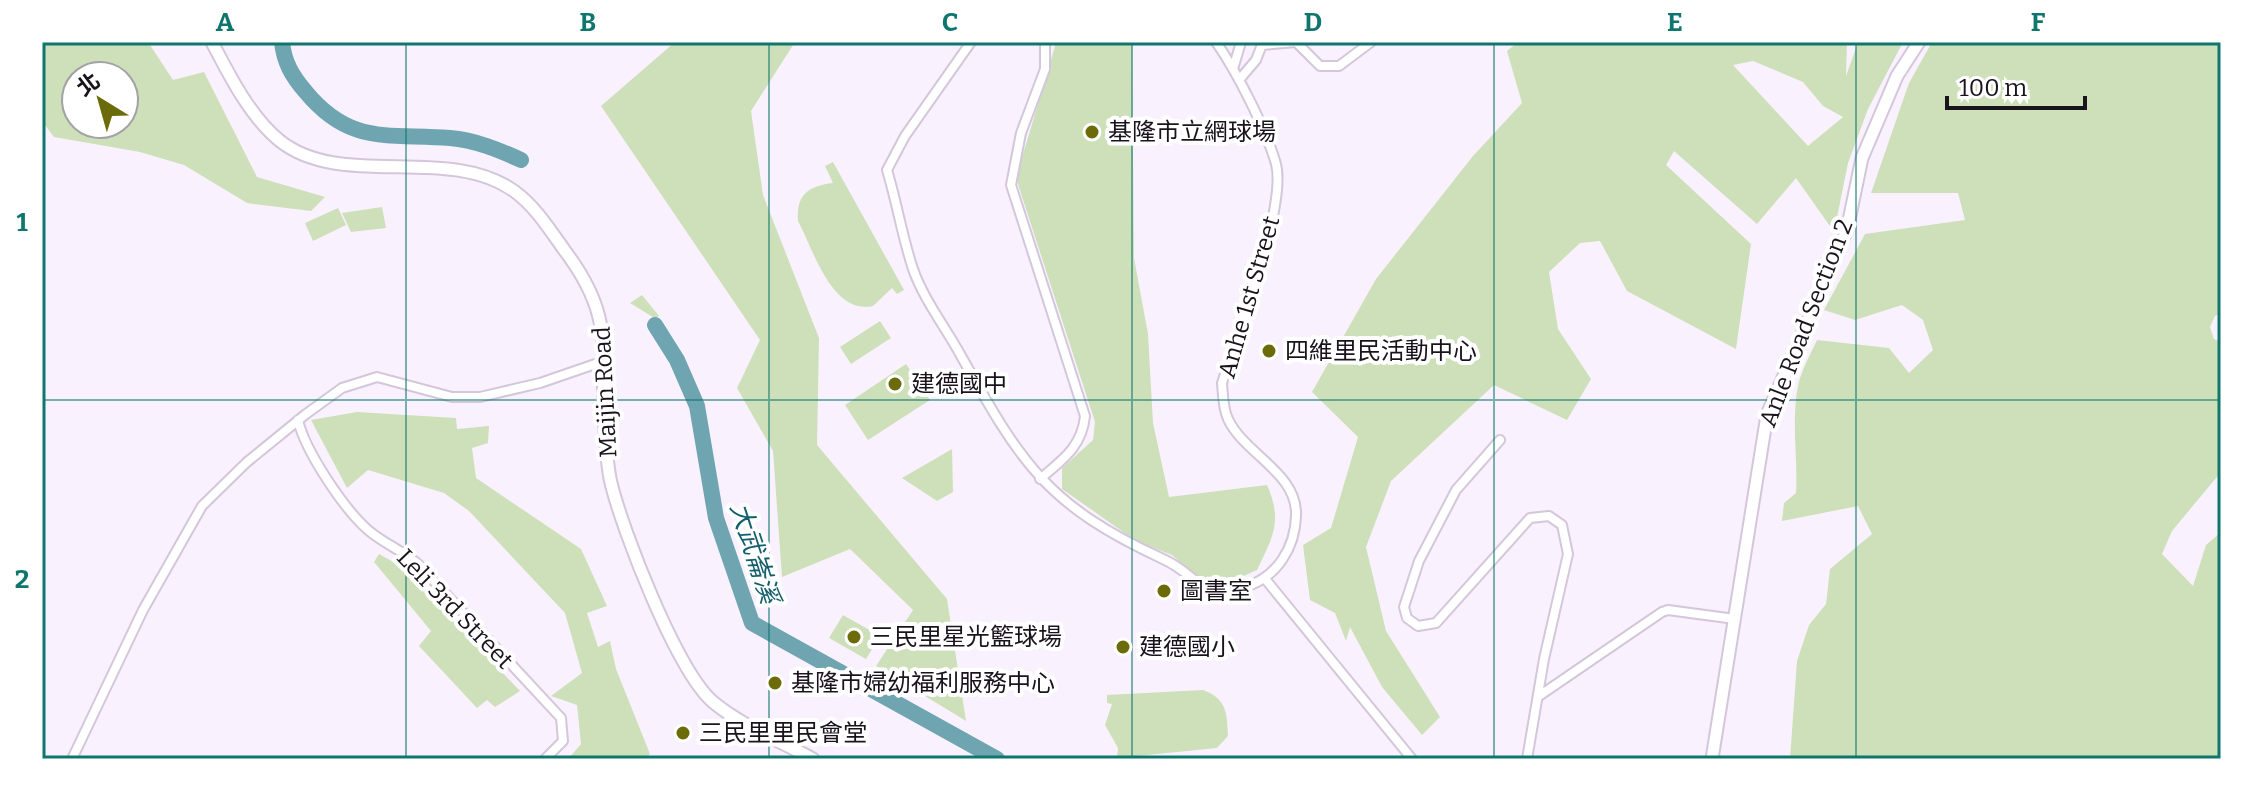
<svg xmlns="http://www.w3.org/2000/svg" width="2263" height="801" font-family="Bitter,'Noto Sans TC',serif">
	<style>
		.green { fill: #cde0ba; fill-rule: evenodd }
		.lines { fill: none; stroke-linecap: round; stroke-linejoin: round }
		.river { stroke: #6ea5b0; stroke-width: 16 }
		.minor-casing { stroke: #d4c6db; stroke-width: 12 }
		.tertiary-casing { stroke: #d4c6db; stroke-width: 15 }
		.minor { stroke: #fff; stroke-width: 8 }
		.tertiary { stroke: #fff; stroke-width: 11 }
		.grid { fill: none; stroke: #0f766e; stroke-width: 2; stroke-opacity: 0.55 }
		.poi-dot { fill: #6c6b09; stroke: #fff; stroke-width: 3 }
		.labels { text-anchor: middle; stroke-width: 8; stroke-linejoin: round; paint-order: stroke }
		.poi-label { font-size: 24px; fill: #19131b; stroke: #fff; text-anchor: start }
		.street-label { font-size: 24px; fill: #19131b; stroke: #fff }
		.water-label { font-size: 26px; font-style: italic; fill: #135f6c; stroke: #fff }
		.neatline { fill: none; stroke: #0f766e; stroke-width: 3 }
		.grid-label { font-size: 26px; text-anchor: middle; font-weight: bold; fill: #0f766e }
	</style>
	<rect width="100%" height="100%" fill="#faf1fe"/>
	<path class="green" d="M42 42H154L150 45 173 80 204 72 257 177 325 197 311 211 247 203 184 165 140 152 54 137 42 121ZM76 76H124V124H76Z
		M675 42H795L751 111 763 195 819 338 817 445 947 599 966 721 876 666 913 610 850 549 782 577 773 451 737 388 760 340 601 106Z
		M1053 42H1132L1134 258 1148 334 1153 423 1169 497 1267 485C1283 522 1273 536 1257 570L1221 586 1197 577 1172 555 1136 541 1062 489V468L1093 440 1095 422 1016 178 1055 46Z
		M1518 42H1847L1846 76 1858 42H1903L1868 109 1848 163 1834 232 1796 178 1757 224 1674 151 1666 165 1751 244 1736 349 1627 291 1600 241 1580 243 1549 272 1558 329 1591 379 1567 420 1494 385 1391 481 1366 547 1386 631 1440 717 1422 735 1382 687 1350 627 1346 641 1335 613 1310 600 1303 545 1331 528 1358 437 1312 392 1376 279 1473 156 1522 103 1507 51ZM1753 61 1803 82 1823 106 1843 117 1808 146 1733 65Z
		M1932 42H2221V313L2215 316 2210 327 2214 339 2221 342V472L2172 531 2162 554 2193 586 2206 545 2221 532V759H1790L1797 661 1809 625 1826 604 1830 569 1872 534 1858 506 1782 521 1784 503 1796 493C1798 458 1791 421 1798 386 1801 371 1810 355 1817 340L1889 348 1909 373 1933 350 1923 320 1902 305 1855 320 1824 310 1865 234 1965 220 1958 193H1871L1909 83Z
		M833 162 904 290 897 294 892 288 873 306C832 315 814 251 798 221 796 195 808 186 833 183L825 166Z
		M382 207 386 228 351 232 342 213Z
		M338 208 346 225 313 241 305 223Z
		M642 295 659 316 656 319 630 303Z
		M880 321 891 338 851 364 840 347Z
		M906 364 930 400 868 440 845 405Z
		M357 412 456 418 457 429 489 426 488 443 472 448 476 478 581 549 607 606 587 613 598 647 610 641 616 669 650 754 645 759H568L581 744 577 705 551 696 582 673 565 613 469 511 444 493 368 470 347 488 311 420Z
		M952 449 953 492 937 501 902 478Z
		M379 554 402 567 520 691 495 707 487 700 477 708 419 646 431 631 374 562Z
		M843 615 880 636 866 659 829 638Z
		M1203 690C1227 699 1227 713 1228 736L1217 748 1117 758 1118 748 1105 725 1112 704 1107 703V695Z"/>
	<g class="lines">
		<path class="river" d="M282 42C284 62 292 76 305 91 350 146 388 133 450 138 475 140 499 150 521 160
			M655 325 677 360 697 406 716 518 752 623 997 759"/>
		<g class="minor-casing">
			<path id="minor" d="M971 42 905 136 887 170C897 203 902 236 913 269 923 298 945 327 960 354 1021 463 1046 505 1163 559 1201 576 1199 603 1248 586 1277 576 1295 548 1296 516 1298 473 1244 454 1228 419 1223 409 1223 395 1222 383 1237 337 1287 206 1276 164 1266 129 1237 72 1216 42
				M1296 42 1320 66H1339L1371 42
				M1262 45 1296 42
				M1233 69 1241 42
				M1239 80 1256 60 1263 42
				M298 420C305 451 344 509 368 530 384 544 404 551 419 565L561 718 563 741 545 759
				M1500 440 1456 490 1419 561 1404 607 1407 618 1418 626 1436 623 1530 518 1549 516 1562 525 1568 554 1544 659 1527 759
				M1040 479C1062 460 1082 447 1085 416L1011 185 1021 133 1045 69V42
				M1266 580 1412 759
				M1539 696 1662 612 1668 610 1735 619
				M72 759 143 610 202 506 247 462 306 414 342 388 377 377 452 397H480L540 383 604 361"/>
		</g>
		<g class="tertiary-casing">
			<path id="tertiary" d="M212 42C229 75 251 118 280 141 342 190 448 144 514 191 535 206 550 230 565 251 617 320 599 351 605 429 606 447 607 466 611 483 623 532 677 671 713 702 742 726 780 741 813 759
				M1712 759 1767 415 1847 230 1862 158 1897 76 1919 42"/>
		</g>
		<use href="#minor" class="minor"/>
		<use href="#tertiary" class="tertiary"/>
	</g>
	<path class="grid" d="M406 42V759M769 42V759M1132 42V759M1494 42V759M1856 42V759M42 400H2221"/>
	<g class="poi-dot">
		<circle cx="1092" cy="132" r="8"/>
		<circle cx="1269" cy="351" r="8"/>
		<circle cx="895" cy="384" r="8"/>
		<circle cx="1164" cy="591" r="8"/>
		<circle cx="854" cy="637" r="8"/>
		<circle cx="1123" cy="647" r="8"/>
		<circle cx="775" cy="683" r="8"/>
		<circle cx="683" cy="733" r="8"/>
	</g>
	<g class="labels">
		<g class="poi-label">
			<text x="1108" y="140">基隆市立網球場</text>
			<text x="1285" y="359">四維里民活動中心</text>
			<text x="911" y="392">建德國中</text>
			<text x="1180" y="599">圖書室</text>
			<text x="870" y="645">三民里星光籃球場</text>
			<text x="1139" y="655">建德國小</text>
			<text x="791" y="691">基隆市婦幼福利服務中心</text>
			<text x="699" y="741">三民里里民會堂</text>
		</g>
		<g class="street-label">
			<text transform="translate(1249 297) rotate(-74)" y="8">Anhe 1st Street</text>
			<text transform="translate(1806 323) rotate(-69)" y="8">Anle Road Section 2</text>
			<text transform="translate(605 392) rotate(-93)" y="8">Maijin Road</text>
			<text transform="translate(455 609) rotate(46)" y="8">Leli 3rd Street</text>
		</g>
		<g class="water-label">
			<text transform="translate(755 553) rotate(72)" y="9">大武崙溪</text>
		</g>
	</g>
	<rect width="2263" height="801" fill="none" stroke="#ffffff" stroke-width="88"/>
	<g transform="translate(100 100) rotate(323)"><circle r="38" fill="#ffffff" stroke="#a3a1a4" stroke-width="2"/>
	<path d="M0-6L14 30L0 20L-14 30Z" fill="#6c6b09"/>
	<text y="-12" font-size="22" font-weight="bold" text-anchor="middle" fill="#19131b">北</text>
	</g>
	<path d="M1947 96v12h138v-12" fill="none" stroke="#19131b" stroke-width="4"/>
	<text x="1959" y="96" font-size="24" fill="#19131b" stroke="#ffffff" stroke-width="6" paint-order="stroke">100 m</text>
	<rect x="44" y="44" width="2175" height="713" class="neatline"/>
	<g class="grid-label">
		<text x="225" y="31">A</text>
		<text x="588" y="31">B</text>
		<text x="950" y="31">C</text>
		<text x="1313" y="31">D</text>
		<text x="1675" y="31">E</text>
		<text x="2038" y="31">F</text>
		<text x="22" y="231">1</text>
		<text x="22" y="588">2</text>
	</g>
</svg>
